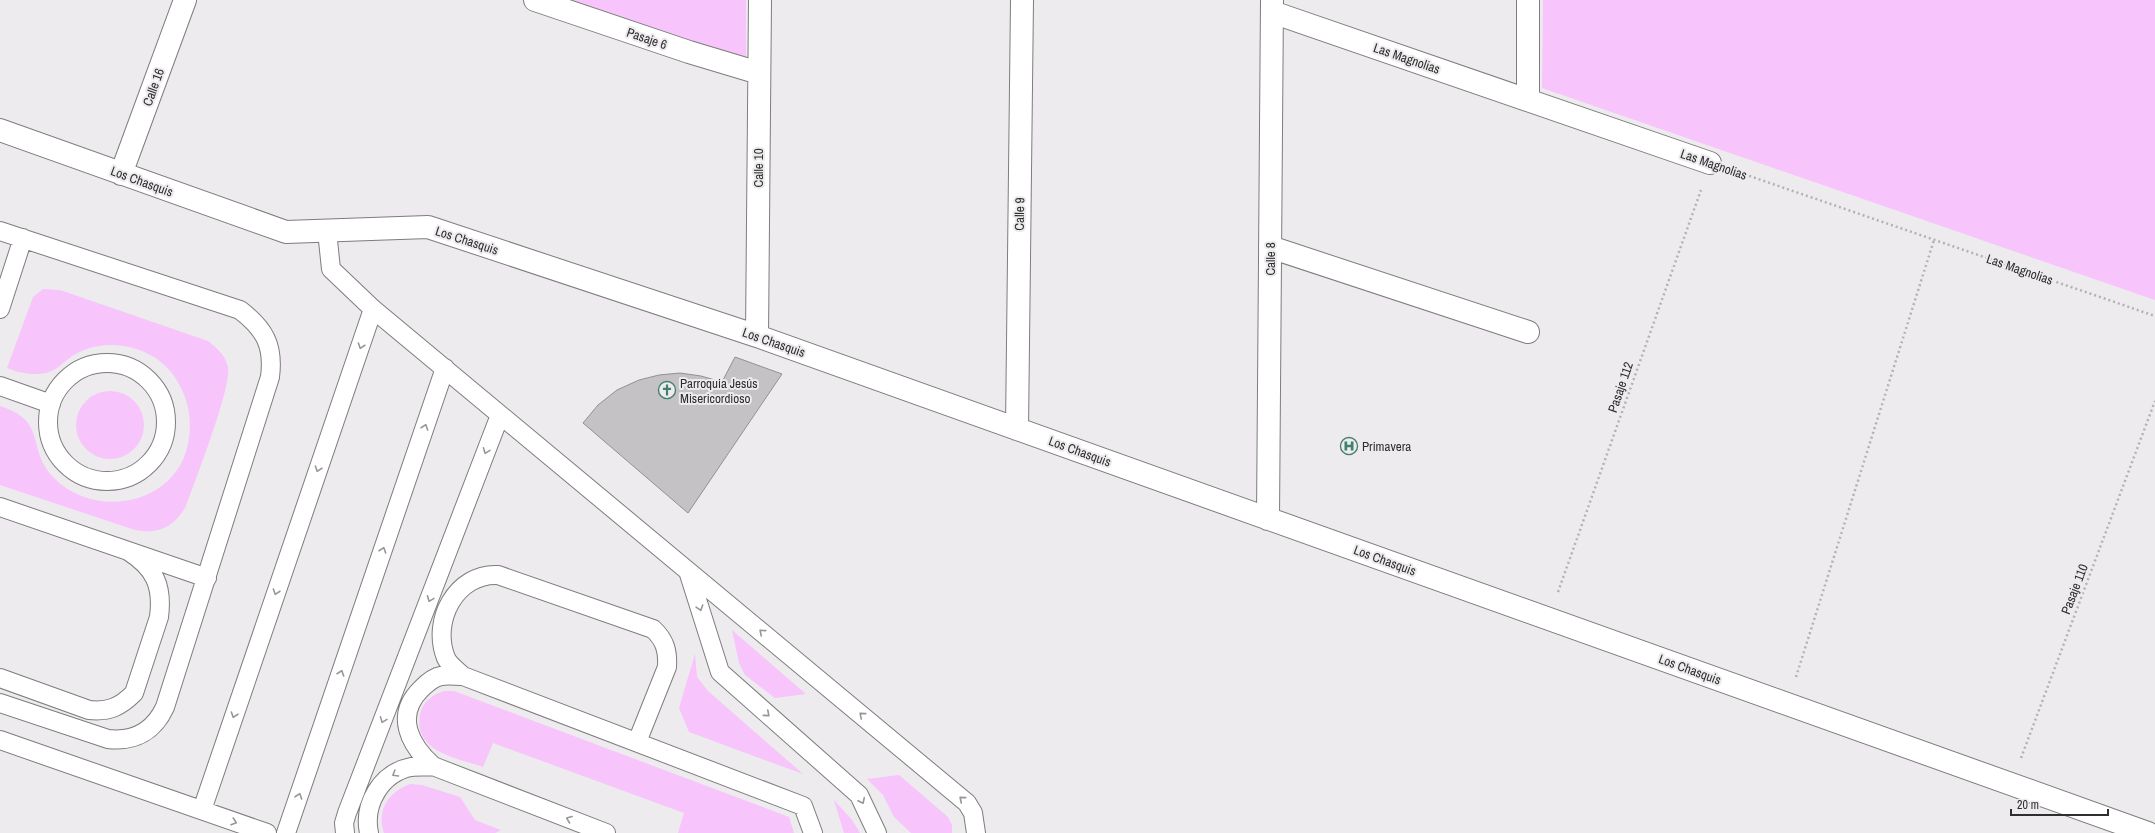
<svg xmlns="http://www.w3.org/2000/svg" width="2155" height="833" font-family="'Archivo Narrow',sans-serif">
	<style>
		.green { fill: #f7c4fb }
		.building { fill: #c4c2c5; stroke: #929092 }
		.lines { fill: none; stroke-linecap: round; stroke-linejoin: round }
		.lane-casing { stroke: #7e7c7e; stroke-width: 20 }
		.street-casing { stroke: #7e7c7e; stroke-width: 24 }
		.path { stroke: #b3b2b3; stroke-width: 2.5; stroke-dasharray: 2 3; stroke-linecap: butt }
		.lane { stroke: #fff; stroke-width: 18 }
		.street { stroke: #fff; stroke-width: 22 }
		.oneway { stroke: #979697 }
		.labels { text-anchor: middle; stroke-width: 4; stroke-linejoin: round; paint-order: stroke }
		.street-label { font-size: 13px; fill: #2f2e2f; stroke: #edebed }
		.poi-label { font-size: 13px; fill: #2f2e2f; stroke: #edebed; text-anchor: start }
	</style>
	<rect width="100%" height="100%" fill="#edebed"/>
	<path class="green" d="M567 0H746V63Z
		M1543 0H2155V300L1542 88Z
		M43 289 60 290 208 341C217 348 225 355 228 367 232 387 195 481 186 506 175 526 159 535 135 530L0 485V406C48 421 26 448 53 477 96 522 181 504 189 438 192 415 187 395 174 376 155 348 114 338 84 350 73 354 66 361 57 368 43 378 21 374 7 368L33 297Z
		M76 425a34 34 0 1 1 68 0a34 34 0 1 1-68 0Z
		M732 630 806 694 775 698 745 675 739 663Z
		M695 654 697 677 708 691 803 774 689 732 679 708Z
		M444 691H454L789 817 794 833H678L684 813 493 743 483 767C458 758 413 752 420 715 422 702 432 695 444 691Z
		M899 775 948 817 952 825V833H911L894 817 883 795 867 779Z
		M410 784 422 785 460 797 475 820 501 830 495 833H384C376 810 389 792 410 784Z
		M834 800 852 820 860 833H844Z"/>
	<path class="building" d="M735 357 782 374 688 513 583 423 598 405 617 390 639 380 659 375 680 373 701 376 722 382Z"/>
	<g class="lines">
		<g class="lane-casing">
			<path id="lane" d="M0 231 240 310C265 329 274 346 270 377L165 707C154 731 135 742 108 739L0 703
				M327 231 331 269 373 309 967 803 973 813 976 833
				M0 309 23 238
				M48 422a59 59 0 1 1 118 0a59 59 0 1 1-118 0Z
				M0 386 51 404
				M0 507 207 578
				M688 571 720 672 859 795 877 833
				M463 676C458 671 449 665 446 658 431 621 456 573 498 575L653 629C665 640 668 651 667 667L637 742
				M0 678 89 710C109 712 120 707 134 693L159 617C163 586 155 568 128 551
				M0 740 267 833
				M202 810 373 309
				M286 833 445 368
				M345 833 344 823 347 813 500 415
				M369 833C363 804 381 773 411 767 418 766 426 767 433 766
				M606 833 433 766C410 745 394 716 421 689 426 684 434 677 441 676 448 675 456 676 463 676L803 806 813 833"/>
		</g>
		<g class="street-casing">
			<path id="street" d="M535 0 689 52 759 73
				M1272 12 1710 163
				M1528 100V0
				M0 130 286 232 428 227 757 336 2148 833
				M121 174 185 0
				M1270 247 1528 332
				M757 336 760 0
				M1017 429 1022 0
				M1268 519 1272 0"/>
		</g>
		<path class="path" d="M1735 171 2155 316
			M1558 592 1701 190
			M1796 677 1934 240
			M2021 758 2155 401"/>
		<use href="#lane" class="lane"/>
		<use href="#street" class="street"/>
	</g>
	<defs><path id="oneway-chevron" d="M-2-3.5L2.5 0L-2 3.5" fill="none" stroke-width="1.6" stroke-linecap="round" stroke-linejoin="round"/></defs>
	<g class="oneway">
		<use href="#oneway-chevron" transform="translate(361 346) rotate(109)"/>
		<use href="#oneway-chevron" transform="translate(425 427) rotate(-71)"/>
		<use href="#oneway-chevron" transform="translate(486 451) rotate(111)"/>
		<use href="#oneway-chevron" transform="translate(318 469) rotate(109)"/>
		<use href="#oneway-chevron" transform="translate(383 550) rotate(-71)"/>
		<use href="#oneway-chevron" transform="translate(276 592) rotate(109)"/>
		<use href="#oneway-chevron" transform="translate(430 599) rotate(111)"/>
		<use href="#oneway-chevron" transform="translate(700 608) rotate(73)"/>
		<use href="#oneway-chevron" transform="translate(762 632) rotate(-140)"/>
		<use href="#oneway-chevron" transform="translate(341 673) rotate(-71)"/>
		<use href="#oneway-chevron" transform="translate(767 714) rotate(41)"/>
		<use href="#oneway-chevron" transform="translate(234 715) rotate(109)"/>
		<use href="#oneway-chevron" transform="translate(862 715) rotate(-140)"/>
		<use href="#oneway-chevron" transform="translate(383 720) rotate(111)"/>
		<use href="#oneway-chevron" transform="translate(395 774) rotate(149)"/>
		<use href="#oneway-chevron" transform="translate(299 796) rotate(-71)"/>
		<use href="#oneway-chevron" transform="translate(962 799) rotate(-140)"/>
		<use href="#oneway-chevron" transform="translate(862 801) rotate(64)"/>
		<use href="#oneway-chevron" transform="translate(569 819) rotate(-159)"/>
		<use href="#oneway-chevron" transform="translate(234 822) rotate(19)"/>
	</g>
	<defs>
		<g id="church-ring" transform="scale(0.9)"><circle r="9.5" fill="#edebed" stroke="#41806e" stroke-width="1.5"/><path d="M-1.2-6h2.4v3.5h3.3v2.4h-3.3V6h-2.4V-.1h-3.3v-2.4h3.3Z" fill="#41806e"/></g>
		<g id="hospital-ring" transform="scale(0.9)"><circle r="9.5" fill="#edebed" stroke="#41806e" stroke-width="1.5"/><path d="M-5-5h3v3.5h4V-5h3V5h-3V1.5h-4V5h-3Z" fill="#41806e"/></g>
	</defs>
	<g fill-rule="evenodd">
		<use href="#church-ring" x="667" y="390"/>
		<use href="#hospital-ring" x="1349" y="446"/>
	</g>
	<g class="labels">
		<g class="street-label">
			<text transform="translate(647 38) rotate(19)" y="5">Pasaje 6</text>
			<text transform="translate(1407 58) rotate(19)" y="5">Las Magnolias</text>
			<text transform="translate(153 87) rotate(-70)" y="5">Calle 16</text>
			<text transform="translate(1714 164) rotate(19)" y="5">Las Magnolias</text>
			<text transform="translate(758 168) rotate(-90)" y="5">Calle 10</text>
			<text transform="translate(142 181) rotate(20)" y="5">Los Chasquis</text>
			<text transform="translate(1019 214) rotate(-89)" y="5">Calle 9</text>
			<text transform="translate(467 240) rotate(18)" y="5">Los Chasquis</text>
			<text transform="translate(1270 259) rotate(-90)" y="5">Calle 8</text>
			<text transform="translate(2020 269) rotate(19)" y="5">Las Magnolias</text>
			<text transform="translate(774 342) rotate(19)" y="5">Los Chasquis</text>
			<text transform="translate(1620 387) rotate(-71)" y="5">Pasaje 112</text>
			<text transform="translate(1080 451) rotate(20)" y="5">Los Chasquis</text>
			<text transform="translate(1385 560) rotate(20)" y="5">Los Chasquis</text>
			<text transform="translate(2074 589) rotate(-69)" y="5">Pasaje 110</text>
			<text transform="translate(1690 669) rotate(20)" y="5">Los Chasquis</text>
		</g>
		<g class="poi-label">
			<text x="680" y="388">Parroquia Jesús<tspan x="680" dy="15">Misericordioso</tspan></text>
			<text x="1362" y="451">Primavera</text>
		</g>
	</g>
	<path d="M2011 809v6h97v-6" fill="none" stroke="#2f2e2f" stroke-width="2"/>
	<text x="2017" y="809" font-size="12" fill="#2f2e2f" stroke="#edebed" stroke-width="3" paint-order="stroke">20 m</text>
</svg>
